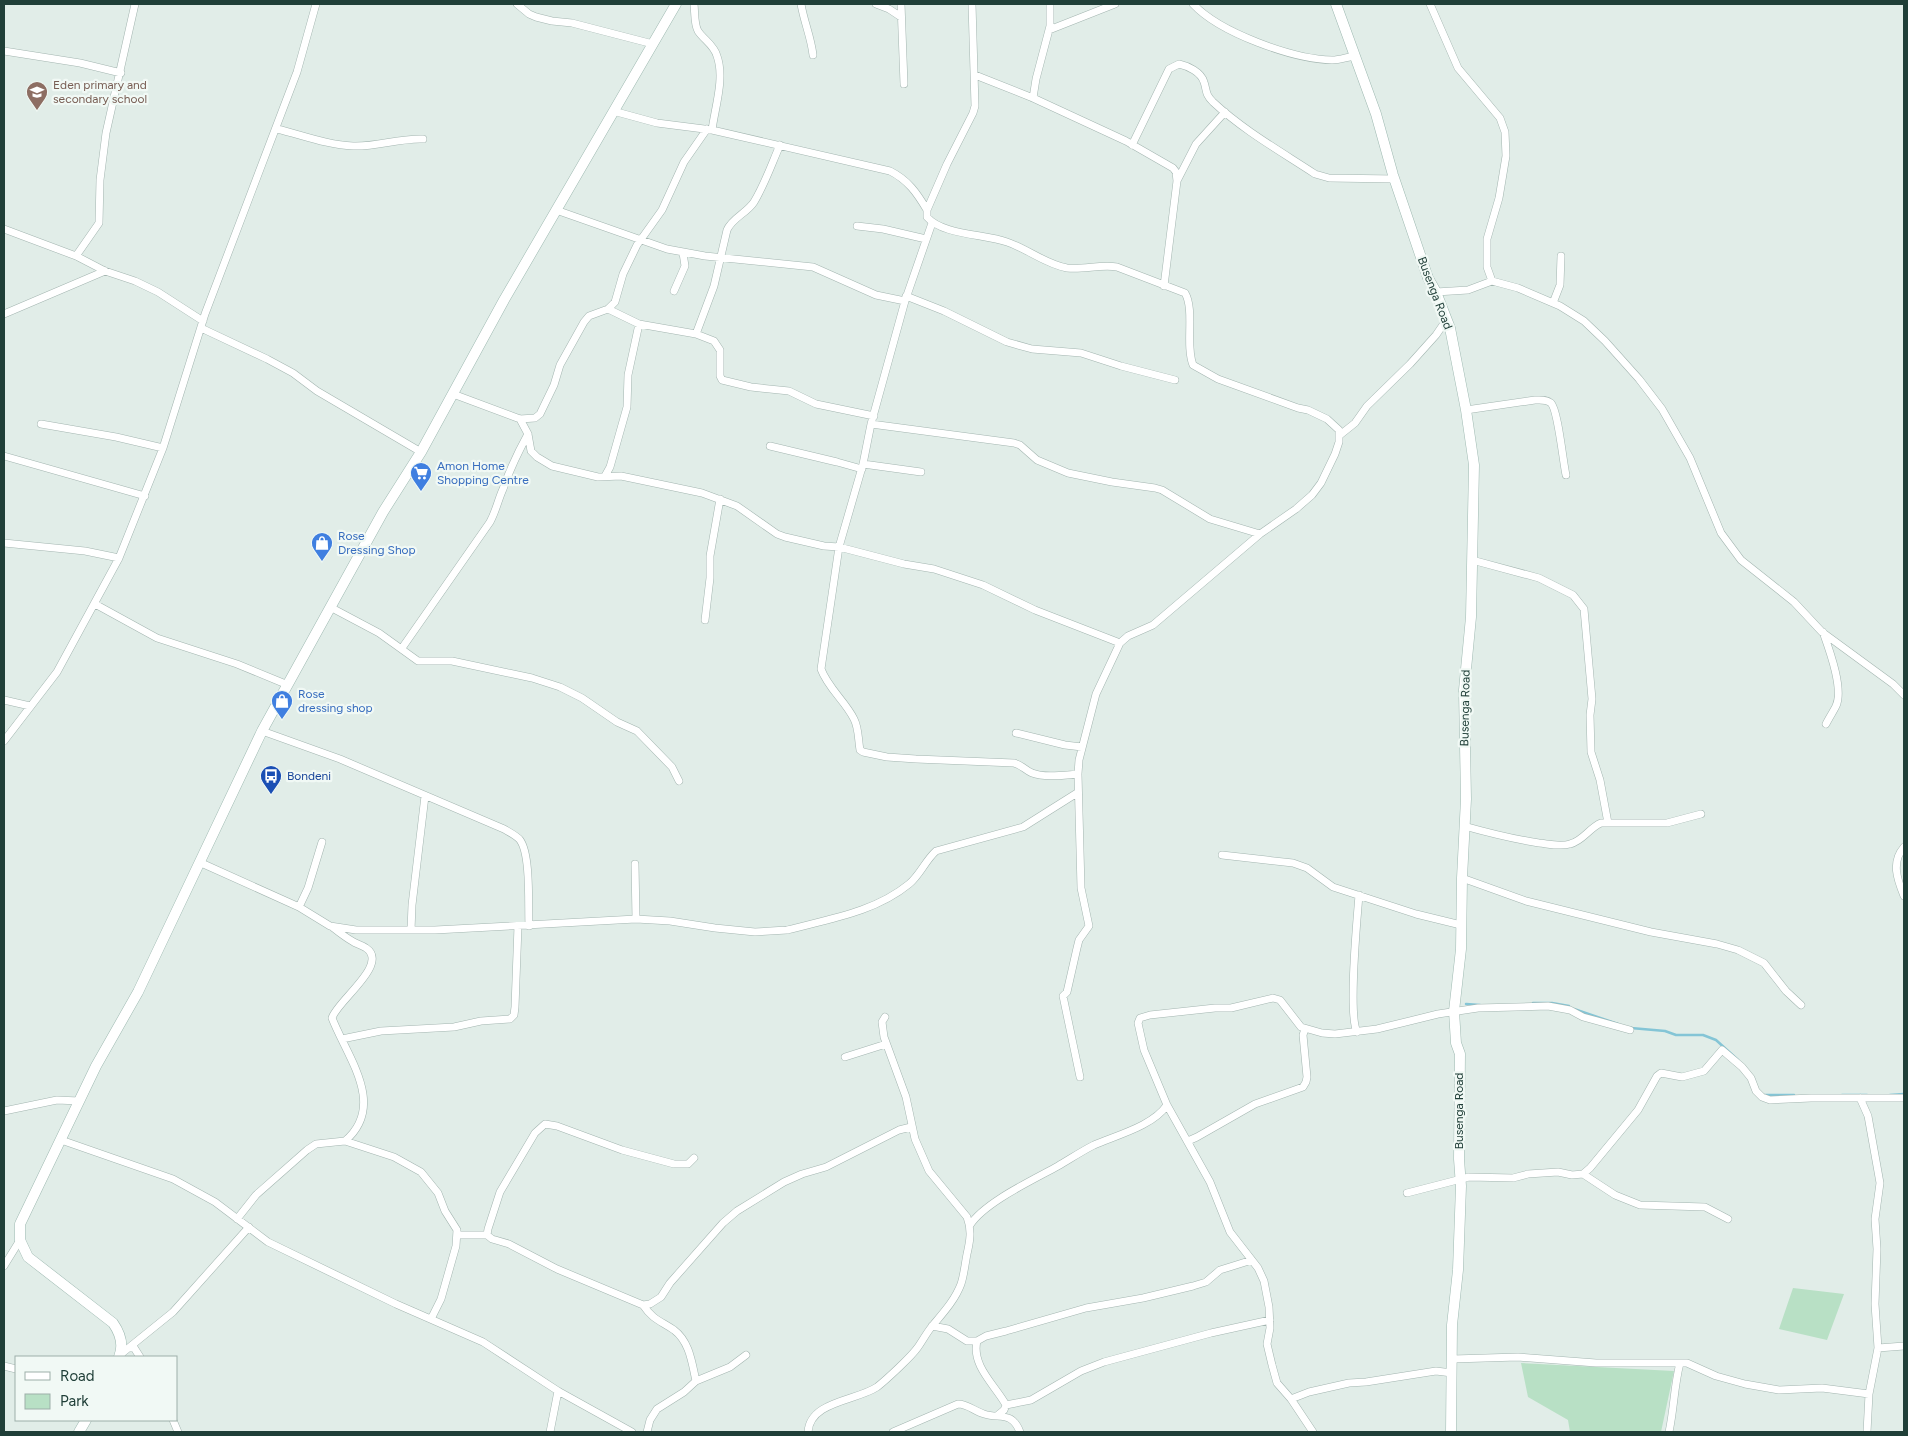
<svg xmlns="http://www.w3.org/2000/svg" width="1908" height="1436" font-family="Figtree,sans-serif">
	<style>
		.green { fill: #b8e0c5 }
		.lines { fill: none; stroke-linecap: round; stroke-linejoin: round }
		.stream { stroke: #84c5d6; stroke-width: 2.5 }
		.street-casing { stroke: #a3b5b0; stroke-width: 8 }
		.secondary-casing { stroke: #9eb9b1; stroke-width: 11 }
		.street { stroke: #fff; stroke-width: 7 }
		.secondary { stroke: #fff; stroke-width: 10 }
		.labels { text-anchor: middle; stroke-width: 4.5; stroke-linejoin: round; paint-order: stroke }
		.education-label { font-size: 12px; fill: #785e54; stroke: #f1f9f5; text-anchor: start }
		.street-label { font-size: 12px; fill: #203f38; stroke: #f1f9f5 }
		.shop-label { font-size: 12px; fill: #366cbe; stroke: #f1f9f5; text-anchor: start }
		.transit-label { font-size: 12px; fill: #164399; stroke: #f1f9f5; text-anchor: start }
	</style>
	<rect width="100%" height="100%" fill="#e1ede8"/>
	<path class="green" d="M1793 1288 1844 1294 1827 1340 1779 1329Z
		M1521 1363 1674 1371 1661 1432H1570L1568 1420 1528 1397Z"/>
	<g class="lines">
		<path class="stream" d="M1533 1003H1552L1569 1006
			M1466 1004 1480 1005
			M1574 1009 1618 1024
			M1631 1028 1665 1031 1676 1035H1703L1716 1040 1738 1060
			M1765 1095H1794
			M1842 1095H1867
			M1890 1095 1904 1094"/>
		<g class="street-casing">
			<path id="street" d="M517 4 529 14 536 17 552 21 572 23 653 44
				M694 4C695 12 694 24 698 31 704 40 714 45 717 56 725 78 715 107 712 130
				M801 4C804 22 811 37 813 55
				M876 4 889 9 901 17
				M901 4 904 84
				M972 4 975 106 973 113 947 164 927 210V217C942 235 985 234 1007 242 1028 249 1045 264 1067 268 1084 270 1101 264 1117 267L1185 293C1195 310 1185 345 1193 365L1218 379 1298 408 1308 410 1327 419 1339 430V442L1335 454 1321 483 1312 495 1296 509 1260 534 1153 625 1128 636 1120 643 1096 694 1079 760 1078 774 1081 888 1089 926 1079 940 1077 948 1067 992 1063 996 1080 1077
				M1193 4C1220 33 1293 59 1332 60 1340 60 1347 57 1355 56
				M1430 4 1458 68 1500 118 1505 132 1506 156 1499 198 1487 239V267L1492 281 1518 288 1560 306 1584 321 1605 341 1639 379 1662 409 1690 458 1721 533 1741 560 1794 602 1822 632 1893 684 1904 695
				M1049 30 1115 4
				M4 51 80 63 121 73
				M975 75 1033 98 1126 141 1173 168 1176 172 1177 181 1164 286
				M1033 98 1036 79 1050 26V4
				M613 111 657 123 712 130 890 171C908 180 917 193 927 210
				M277 129C302 135 327 145 353 146 377 147 399 138 423 139
				M1132 145 1169 69 1179 64C1188 66 1201 72 1204 82 1207 91 1205 94 1213 102 1243 130 1280 151 1315 174L1329 178 1395 179
				M1177 181 1196 144 1225 112
				M556 210 667 249 705 256 813 267 876 295 905 301
				M932 223 905 301 871 424 863 464 839 547 821 669C828 688 845 701 854 719 859 729 858 739 860 750L863 752 887 757 916 759 1014 763C1022 765 1025 770 1032 773 1045 778 1064 775 1078 774
				M857 226 883 229 926 239
				M4 229 76 256 105 271 135 281 158 292 203 321
				M76 256 99 223 100 180 106 133 135 4
				M674 291 685 266 683 253
				M1436 292 1468 290 1492 281
				M906 296 944 311 1007 342 1032 349 1081 353 1121 366 1175 380
				M1553 303 1560 285 1561 256
				M608 309 639 324 696 334 714 341 720 350V376L722 380 751 387 789 391 816 404 874 416
				M4 314 105 271
				M201 328 267 359 293 373 317 391 421 452
				M696 334 714 286 727 230C732 218 747 213 754 202 765 184 772 163 780 145
				M453 394 520 419 535 418 540 414 554 385 560 365 584 322 589 316 608 309 615 302 623 274 637 245 662 210 684 162 707 129
				M1466 410 1535 400C1541 400 1546 399 1551 403 1558 410 1563 462 1566 475
				M520 419 528 434 531 451 537 457 552 466 598 477 621 476 702 493 737 506 777 534 785 537 824 546 839 547 904 564 934 569 983 585 1035 610 1120 643
				M41 424 116 437 163 448
				M871 424 1014 443 1020 445 1037 460 1068 473 1112 482 1155 488 1162 490 1210 519 1260 534
				M1340 435 1355 423 1367 406 1410 364 1436 335 1447 319
				M770 446 837 462 862 469
				M4 456 145 496
				M863 464 921 472
				M605 476 610 467 627 407 628 375 639 324
				M4 543 85 551 119 558
				M1472 560 1539 578 1573 595 1584 609 1592 699 1590 715 1591 752 1600 780 1608 823
				M95 604 157 638 237 664 288 685
				M330 607 379 633 418 661H452L532 678 560 687 582 698 617 722 637 731 672 767 679 781
				M705 620 710 578V556L720 499
				M1823 632C1829 649 1844 689 1836 706 1833 712 1829 718 1826 724
				M402 648 490 522C496 511 498 500 503 489 510 469 518 452 528 434
				M4 700 30 706
				M262 731 340 759 504 829C509 832 517 836 520 840 531 855 528 906 529 926
				M1016 733 1065 745 1082 747
				M4 741 57 672 119 558 163 448 205 314 297 72 316 4
				M1464 826C1489 833 1513 839 1539 843 1549 844 1560 847 1570 844 1583 841 1589 828 1601 823H1667L1701 814
				M1904 847C1891 862 1897 879 1904 896
				M1222 855 1293 863 1307 868 1333 887 1416 914 1461 925
				M199 862 299 907 330 926 356 930H435L636 919 670 921 715 928 755 932 787 930C829 919 875 912 909 884 920 875 925 861 936 851L1023 827 1077 793
				M635 864 636 919
				M1462 878 1526 901 1651 932 1717 944 1738 950 1764 963 1786 991 1801 1005
				M299 907 308 888 322 842
				M411 930 412 905 425 796
				M1357 1032C1348 1014 1357 920 1359 895
				M342 1039 381 1031 454 1027 481 1021 510 1019 514 1015 515 1007 518 926
				M845 1057 886 1044
				M1860 1098 1868 1116 1880 1183 1875 1219 1877 1249 1875 1304 1878 1348 1869 1394 1867 1432
				M4 1111 57 1100 79 1101
				M61 1140 173 1179 215 1202 268 1242 396 1304 483 1342 558 1391 632 1432
				M345 1141 394 1157 421 1172 438 1193 445 1211 457 1230 456 1246 441 1299 431 1319
				M1188 1141 1197 1137 1255 1104 1303 1087 1306 1082 1307 1077 1303 1035 1305 1029
				M694 1158 688 1164H674L622 1150 557 1126 545 1124 535 1133 500 1192 488 1229 487 1235 492 1239 509 1244 557 1269 643 1305C653 1320 661 1321 674 1330 690 1342 692 1364 696 1381
				M1583 1174 1615 1195 1640 1205 1705 1207 1728 1219
				M1407 1193 1469 1177 1513 1178 1528 1174 1558 1172 1572 1175 1583 1174 1590 1168 1638 1110 1657 1076 1661 1073 1682 1077 1704 1071 1722 1050 1742 1067 1751 1078 1756 1091 1762 1097 1770 1100 1811 1098H1904
				M237 1219 256 1195 307 1150 316 1144 345 1141C387 1105 347 1057 332 1018 337 1001 390 964 366 948 362 945 356 944 352 941 345 937 339 932 332 927
				M970 1225C985 1202 1033 1180 1058 1166 1070 1159 1082 1151 1094 1145 1117 1135 1153 1126 1167 1105
				M458 1235H487
				M4 1266 20 1240
				M643 1305 650 1304 661 1297 670 1283 723 1223 737 1211 784 1182 802 1174 826 1167 899 1130 911 1127
				M932 1326 948 1329 967 1341H977L986 1336 1006 1331 1086 1308 1143 1298 1193 1286 1206 1282 1220 1270 1252 1260
				M977 1341C971 1366 996 1386 1006 1405L1004 1410 998 1415
				M133 1346 140 1357
				M1878 1348 1904 1346
				M121 1354 173 1312 249 1227
				M1453 1359 1518 1357 1596 1363H1687L1716 1376 1745 1384 1779 1390 1822 1388 1869 1394
				M4 1366 16 1369
				M1452 1373 1436 1371 1366 1382 1349 1383 1309 1392 1291 1399 1277 1383 1272 1365 1267 1344 1270 1328 1269 1307 1264 1281 1258 1268 1230 1232 1210 1182 1167 1105 1144 1050 1138 1023 1140 1018 1150 1015 1215 1008H1231L1273 998 1280 1000 1301 1027 1322 1033 1335 1034 1377 1029 1438 1014 1478 1008 1548 1006 1570 1010 1583 1017 1630 1030
				M1291 1399 1313 1432
				M1006 1405 1031 1400 1081 1371 1104 1362 1211 1333 1270 1320
				M173 1420 178 1432
				M550 1432 558 1391
				M647 1432 650 1420 657 1409 684 1392 696 1381 730 1367 746 1355
				M808 1432C810 1401 856 1401 877 1387 886 1380 912 1356 918 1347 923 1340 927 1332 933 1325 943 1313 955 1300 961 1284 964 1275 965 1264 967 1254 970 1241 972 1230 967 1217L929 1171 915 1139 906 1097 884 1037 882 1022 885 1017
				M893 1432 958 1404C968 1404 974 1411 984 1414 1000 1419 1012 1411 1020 1432
				M1669 1432C1674 1409 1674 1386 1680 1363"/>
		</g>
		<g class="secondary-casing">
			<path id="secondary" d="M1336 4 1376 114 1393 175 1428 278 1436 292 1450 328 1466 410 1474 465 1471 617 1464 690 1466 799 1462 878 1461 949 1454 1011 1456 1043 1460 1054 1459 1159 1461 1186 1458 1270 1452 1325 1451 1432
				M119 1357C124 1345 120 1333 113 1323L28 1257 20 1240V1224L96 1066 138 992 262 731 383 512 421 452 504 300 676 4
				M79 1432 86 1420"/>
		</g>
		<use href="#street" class="street"/>
		<use href="#secondary" class="secondary"/>
	</g>
	<defs>
		<g id="school-pin" transform="scale(1.125)"><path d="M0 17L-7.5 6A9.5 9.5 0 1 1 7.5 6Z" fill="#8d6e63" stroke="#f1f9f5"/><path d="M0-5L7-2L0 1L-7-2ZM-4 1L0 2.5L4 1V4Q0 6-4 4Z" fill="#fff"/></g>
		<g id="supermarket-pin" transform="scale(1.125)"><path d="M0 17L-7.5 6A9.5 9.5 0 1 1 7.5 6Z" fill="#3f7fe0" stroke="#f1f9f5"/><path d="M-6-5.5h2.5l.6 2H6L4.5 2H-2.5L-4.4-4H-6ZM-1.5 3.2a1.3 1.3 0 1 0 .1 0ZM3 3.2a1.3 1.3 0 1 0 .1 0Z" fill="#fff"/></g>
		<g id="shop-pin" transform="scale(1.125)"><path d="M0 17L-7.5 6A9.5 9.5 0 1 1 7.5 6Z" fill="#3f7fe0" stroke="#f1f9f5"/><path d="M-5-2.5h2.3a2.7 3.5 0 0 1 5.4 0H5L5.5 6h-11ZM-1.5-2.5h3a1.5 2.3 0 0 0-3 0Z" fill="#fff"/></g>
		<g id="bus-pin" transform="scale(1.125)"><path d="M0 17L-7.5 6A9.5 9.5 0 1 1 7.5 6Z" fill="#1a4fb4" stroke="#f1f9f5"/><path d="M-5-6H5V4H4V6H2V4H-2V6H-4V4H-5ZM-3.5-4V0h7V-4ZM-3.5 1.2v1.5H-2V1.2ZM2 1.2v1.5H3.5V1.2Z" fill="#fff"/></g>
	</defs>
	<g fill-rule="evenodd">
		<use href="#school-pin" x="37" y="92"/>
		<use href="#supermarket-pin" x="421" y="473"/>
		<use href="#shop-pin" x="322" y="543"/>
		<use href="#shop-pin" x="282" y="701"/>
		<use href="#bus-pin" x="271" y="776"/>
	</g>
	<g class="labels">
		<g class="education-label">
			<text x="53" y="89">Eden primary and<tspan x="53" dy="14">secondary school</tspan></text>
		</g>
		<g class="street-label">
			<text transform="translate(1435 293) rotate(69)" y="4">Busenga Road</text>
			<text transform="translate(1465 708) rotate(-89)" y="4">Busenga Road</text>
			<text transform="translate(1459 1111) rotate(-90)" y="4">Busenga Road</text>
		</g>
		<g class="shop-label">
			<text x="437" y="470">Amon Home<tspan x="437" dy="14">Shopping Centre</tspan></text>
			<text x="338" y="540">Rose<tspan x="338" dy="14">Dressing Shop</tspan></text>
			<text x="298" y="698">Rose<tspan x="298" dy="14">dressing shop</tspan></text>
		</g>
		<g class="transit-label">
			<text x="287" y="780">Bondeni</text>
		</g>
	</g>
	<rect width="1908" height="1436" fill="none" stroke="#203f38" stroke-width="10"/>
	<rect x="15" y="1356" width="162" height="65" fill="#f1f9f5" stroke="#9dafa9"/>
	<rect x="25" y="1372" width="25" height="8" fill="#ffffff" stroke="#9dafa9"/>
	<text x="60" y="1381" font-size="15" fill="#203f38">Road</text>
	<rect x="25" y="1394" width="25" height="15" fill="#b8e0c5" stroke="#9dafa9"/>
	<text x="60" y="1406" font-size="15" fill="#203f38">Park</text>
</svg>
